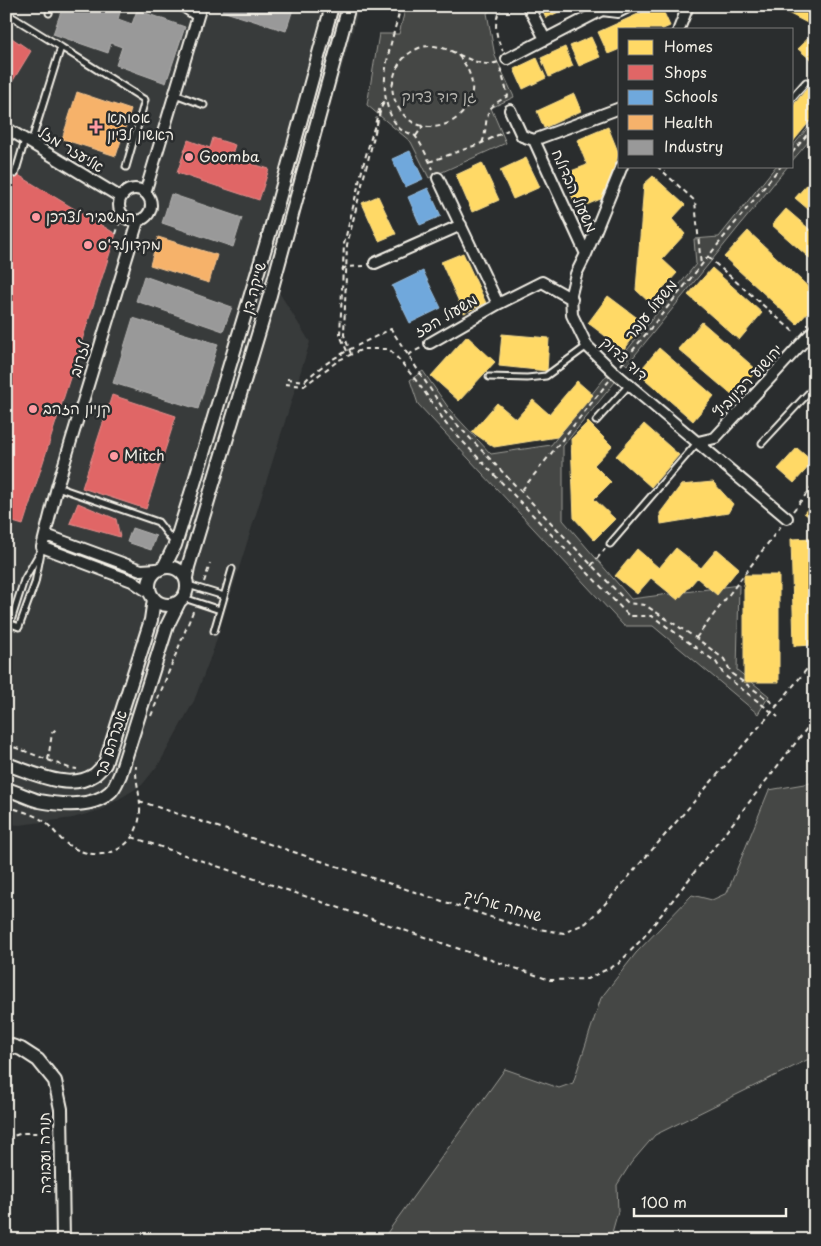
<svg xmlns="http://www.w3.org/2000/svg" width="821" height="1246" font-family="'Playpen Sans','Playpen Sans Hebrew',sans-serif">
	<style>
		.built { fill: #373a3a }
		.green { fill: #444645; stroke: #9c9c96 }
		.homes { fill: #ffd966; stroke: #fce08d }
		.shops { fill: #e06666; stroke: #e6908d }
		.schools { fill: #6fa8dc; stroke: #97bee0 }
		.health { fill: #f6b26b; stroke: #f5c590 }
		.industry { fill: #999; stroke: #b4b3b1 }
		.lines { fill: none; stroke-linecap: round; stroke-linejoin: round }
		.service-casing { stroke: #f4f1e8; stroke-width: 9 }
		.minor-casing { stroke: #f4f1e8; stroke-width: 14 }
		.tertiary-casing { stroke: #f4f1e8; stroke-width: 16 }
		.path { stroke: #f4f1e8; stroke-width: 2; stroke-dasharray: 5 4; stroke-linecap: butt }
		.service { stroke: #2a2d2e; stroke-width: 5 }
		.minor { stroke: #2a2d2e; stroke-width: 10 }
		.tertiary { stroke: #2a2d2e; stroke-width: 12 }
		.poi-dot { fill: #ff9aa2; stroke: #2a2d2e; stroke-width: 2 }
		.labels { text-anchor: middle; stroke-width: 5; stroke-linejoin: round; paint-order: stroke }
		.park-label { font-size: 15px; fill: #b6b5af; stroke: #2a2d2e }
		.poi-label { font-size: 15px; fill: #f4f1e8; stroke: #2a2d2e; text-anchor: start }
		.street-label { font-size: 15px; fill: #f4f1e8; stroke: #2a2d2e }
	</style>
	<rect width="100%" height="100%" fill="#2a2d2e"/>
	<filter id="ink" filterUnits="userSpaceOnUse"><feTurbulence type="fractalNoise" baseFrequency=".02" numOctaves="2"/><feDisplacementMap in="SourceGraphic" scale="10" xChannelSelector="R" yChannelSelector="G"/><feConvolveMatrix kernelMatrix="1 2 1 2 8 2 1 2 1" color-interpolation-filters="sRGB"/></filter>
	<g filter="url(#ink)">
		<path class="built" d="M6 6H360L277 289 310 342 214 648 194 701 159 764 142 785 101 810 73 818 20 825 6 824Z"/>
		<path class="green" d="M406 6H495L487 13 495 56 514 97 491 108 506 143 429 178 411 142 367 105 379 34H399Z
			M815 119V134L792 161V147Z
			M776 166H788L627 365 620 359 696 264 694 239 719 237Z
			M423 371 450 410 491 454 551 445 607 375 615 382 563 446V520L631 599 739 585 737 670 769 696 758 714 653 626H624L418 404 410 380Z
			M810 783 815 785V1056L655 1135 631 1163 617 1185 618 1211 610 1240H382L505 1069 559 1088 573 1083 601 998 636 953 692 895 712 900 727 893 769 790Z"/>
		<path class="homes" d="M541 6H571L546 18Z
			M656 6H661L670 26 663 29H620V49L608 54 598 32Z
			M786 6H815V27L786 12Z
			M812 34 815 36V63L798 49Z
			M591 37 600 57 579 66 570 46Z
			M565 47 573 66 549 77 541 58Z
			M537 58 546 78 523 89 514 69Z
			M813 81 815 82V115L792 143V107Z
			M574 94 581 111 544 128 537 111Z
			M608 127 619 154 603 198 577 209 563 174 587 165 577 140Z
			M526 158 540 187 513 199 500 170Z
			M482 163 499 200 472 212 456 175Z
			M653 176 685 205 672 219 685 234 662 259 677 273 650 303 636 290 644 184Z
			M811 180 815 183V215L795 198Z
			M378 196 396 234 379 241 362 203Z
			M786 209 815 234V263L772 225Z
			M748 231 815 293V305L797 324 724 257Z
			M463 253 486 303 464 313 441 262Z
			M712 268 762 313 739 340 688 295Z
			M608 296 644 323 624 350 588 323Z
			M702 322 757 370 734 397 678 349Z
			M502 334 549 338 547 371 499 366Z
			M467 336 495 362 459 401 431 376Z
			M659 348 714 396 693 421 638 373Z
			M577 381 593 395 557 437 494 447 472 432 497 403 516 419 533 400 549 414Z
			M588 422 612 446 594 465 611 482 594 499 615 519 594 540 574 518 571 439Z
			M644 424 679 455 651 487 616 456Z
			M797 448 813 462 794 483 778 469Z
			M713 482 733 504 728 513 661 524 660 513 681 485Z
			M815 500V521L804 513Z
			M815 538V645L794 646 791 539Z
			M676 548 701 568 717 549 739 568 717 595 697 578 678 600 651 578 637 594 615 576 637 549 659 568Z
			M744 575H779V682H744Z"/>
		<path class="shops" d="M6 34 31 51 6 92Z
			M213 138 235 145 231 157 269 169 259 200 177 173 188 140 210 148Z
			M10 170 116 234 23 525 6 520V314L13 294 6 291V180Z
			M112 395 176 416 146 509 82 488Z
			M78 503 116 519 120 537 70 523Z"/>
		<path class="schools" d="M410 151 423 179 405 187 392 159Z
			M428 188 441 216 420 225 408 197Z
			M423 271 441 308 410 323 392 286Z"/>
		<path class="health" d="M77 92 131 110 116 156 62 139Z
			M158 237 217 255 209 283 150 265Z"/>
		<path class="industry" d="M63 6H122L118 19 132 24 137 10 185 27 166 83 116 65 122 47 111 43 108 53 53 34Z
			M223 6H294L286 31 222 11Z
			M171 194 242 218 233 247 162 223Z
			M144 276 232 307 223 331 136 301Z
			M133 318 218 344 198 409 113 383Z
			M132 528 156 536 151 550 127 542Z"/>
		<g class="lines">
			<g class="service-casing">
				<path id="service" d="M6 13 61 47 31 143
					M49 13 51 6
					M61 47 145 100 126 167
					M175 94 204 105
					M792 98 806 82
					M15 174 25 140
					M489 377 527 378 546 376 587 346
					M596 421 629 385
					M762 443 815 386
					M57 487 158 522 175 544
					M610 544 697 443
					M188 585 224 596
					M184 598 220 610
					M6 622 19 627 35 583 42 547
					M10 624 24 580 40 552
					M214 631 232 569"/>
			</g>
			<g class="minor-casing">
				<path id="minor" d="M183 6 198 16
					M528 6 545 39
					M679 29 688 6
					M507 59 602 10 618 12 630 6
					M510 110 522 136 534 140 620 108
					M6 128 120 197
					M534 140 586 254
					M622 166 586 254 576 274 571 294 572 315 587 346 615 373 787 518
					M438 178 498 304 542 282 572 299
					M119 205a16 16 0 1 1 32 0a16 16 0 1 1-32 0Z
					M145 193 201 6
					M138 221 57 487 42 547 132 581 150 593
					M375 263 461 225
					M430 343 498 304
					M698 442 715 438 815 329
					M46 535 141 570 158 569"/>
			</g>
			<g class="tertiary-casing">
				<path id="tertiary" d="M149 586a19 19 0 1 1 38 0a19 19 0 1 1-38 0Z
					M164 567 175 545 193 487 271 228 332 6
					M186 578 188 567 270 295 349 6
					M6 764C32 772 68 792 94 775 98 772 101 768 105 764L151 620 154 599
					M6 789C17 792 28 798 39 801 60 805 93 808 110 792 115 788 117 781 120 775L167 626 179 602
					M6 1044 21 1049 38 1060 55 1081 61 1109 63 1240"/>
			</g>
			<path class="path" d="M401 6C392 43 370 96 400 129 404 132 410 133 414 135 420 140 429 161 433 169
				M502 6C493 20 495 36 503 51
				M458 55C504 108 426 155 398 107 394 99 391 91 393 82 395 66 404 54 419 48 444 39 464 63 488 64 491 64 496 63 499 62
				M416 136 423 126
				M482 143C488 131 483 113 494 105 498 101 503 99 508 96L500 67
				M792 153 815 125
				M429 162 482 143 508 130
				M657 166 695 201 701 266
				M116 234 122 215
				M708 257 796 334
				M342 270 346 267 365 266
				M347 351 340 335 344 244 364 162 380 107 386 97
				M351 354 344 335 347 245 381 108 386 99
				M408 355 421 348
				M621 365 781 166
				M287 379 305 381C329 357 361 344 391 329L446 413 628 603 645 605 696 638 724 659 732 674 777 706
				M285 384 304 386 339 360 363 349H389C411 372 429 397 446 424L629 616H652L716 662 724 675 778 717
				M522 490 609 381
				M793 511 815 483
				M591 566 605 549
				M204 582 210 564
				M696 638 781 526
				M151 716 194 609
				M6 744 69 768 77 769
				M48 760 52 733 57 728
				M139 801 518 926 564 933 586 923 604 905 772 712 815 659
				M6 806C18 810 31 813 42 820 53 827 59 840 70 846 101 865 138 850 140 812 141 796 135 781 136 766
				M132 837 550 980 587 979 618 964 643 938 815 718
				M6 1138 23 1133H50"/>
			<use href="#service" class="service"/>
			<use href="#minor" class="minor"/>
			<use href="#tertiary" class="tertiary"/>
		</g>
	</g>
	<g class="poi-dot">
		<path d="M93.5 119.5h5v5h5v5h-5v5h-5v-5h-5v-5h5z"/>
		<circle cx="189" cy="157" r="5"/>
		<circle cx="36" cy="217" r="5"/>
		<circle cx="88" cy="245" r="5"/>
		<circle cx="33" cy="409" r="5"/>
		<circle cx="114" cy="456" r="5"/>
	</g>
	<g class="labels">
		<g class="park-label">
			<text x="439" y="102">גן דוד צדוק</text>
		</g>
		<g class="poi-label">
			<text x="107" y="123">אסותא<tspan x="107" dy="17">ראשון לציון</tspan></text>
			<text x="199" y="162">Goomba</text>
			<text x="46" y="222">המשביר לצרכן</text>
			<text x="98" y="250">מקדונלד'ס</text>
			<text x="43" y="414">קניון הזהב</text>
			<text x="124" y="461">Mitch</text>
		</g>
		<g class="street-label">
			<text transform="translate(71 150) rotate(31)" y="5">אליעזר מזל</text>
			<text transform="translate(574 191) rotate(66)" y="5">משעול הבדולח</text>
			<text transform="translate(254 288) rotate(-74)" y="5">שייקה דן</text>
			<text transform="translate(651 310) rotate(-51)" y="5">משעול ענבר</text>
			<text transform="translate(446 316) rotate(-30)" y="5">משעול הפז</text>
			<text transform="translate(80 359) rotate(-73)" y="5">לזרוב</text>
			<text transform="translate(624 359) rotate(42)" y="5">דוד צדוק</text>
			<text transform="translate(748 381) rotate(-47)" y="5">יהושוע רבינוביץ</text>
			<text transform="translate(111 744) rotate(-71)" y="5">אברהם בר</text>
			<text transform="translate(503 906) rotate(16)" y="5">שמחה ארליך</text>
			<text transform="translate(45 1153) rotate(-91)" y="5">תורה ועבודה</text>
		</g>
	</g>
	<rect width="821" height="1246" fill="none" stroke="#2a2d2e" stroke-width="25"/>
	<rect x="12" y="12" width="796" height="1221" fill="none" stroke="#f4f1e8" stroke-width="2" filter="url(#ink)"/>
	<rect x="618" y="28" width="175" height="140" fill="#2a2d2e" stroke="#7b7b78"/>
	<rect x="628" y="40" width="25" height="15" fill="#ffd966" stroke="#7b7b78"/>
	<text x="664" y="52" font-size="15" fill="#f4f1e8">Homes</text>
	<rect x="628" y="65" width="25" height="15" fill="#e06666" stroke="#7b7b78"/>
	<text x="664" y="78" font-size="15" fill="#f4f1e8">Shops</text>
	<rect x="628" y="90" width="25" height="15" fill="#6fa8dc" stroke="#7b7b78"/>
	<text x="664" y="102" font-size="15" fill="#f4f1e8">Schools</text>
	<rect x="628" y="115" width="25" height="15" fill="#f6b26b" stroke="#7b7b78"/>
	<text x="664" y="128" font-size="15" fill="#f4f1e8">Health</text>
	<rect x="628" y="140" width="25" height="15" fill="#999999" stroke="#7b7b78"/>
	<text x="664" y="152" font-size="15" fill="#f4f1e8">Industry</text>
	<path d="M634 1208v8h152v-8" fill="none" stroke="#f4f1e8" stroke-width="2.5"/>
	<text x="641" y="1208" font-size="15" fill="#f4f1e8" stroke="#2a2d2e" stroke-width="4" paint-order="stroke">100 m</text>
</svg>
